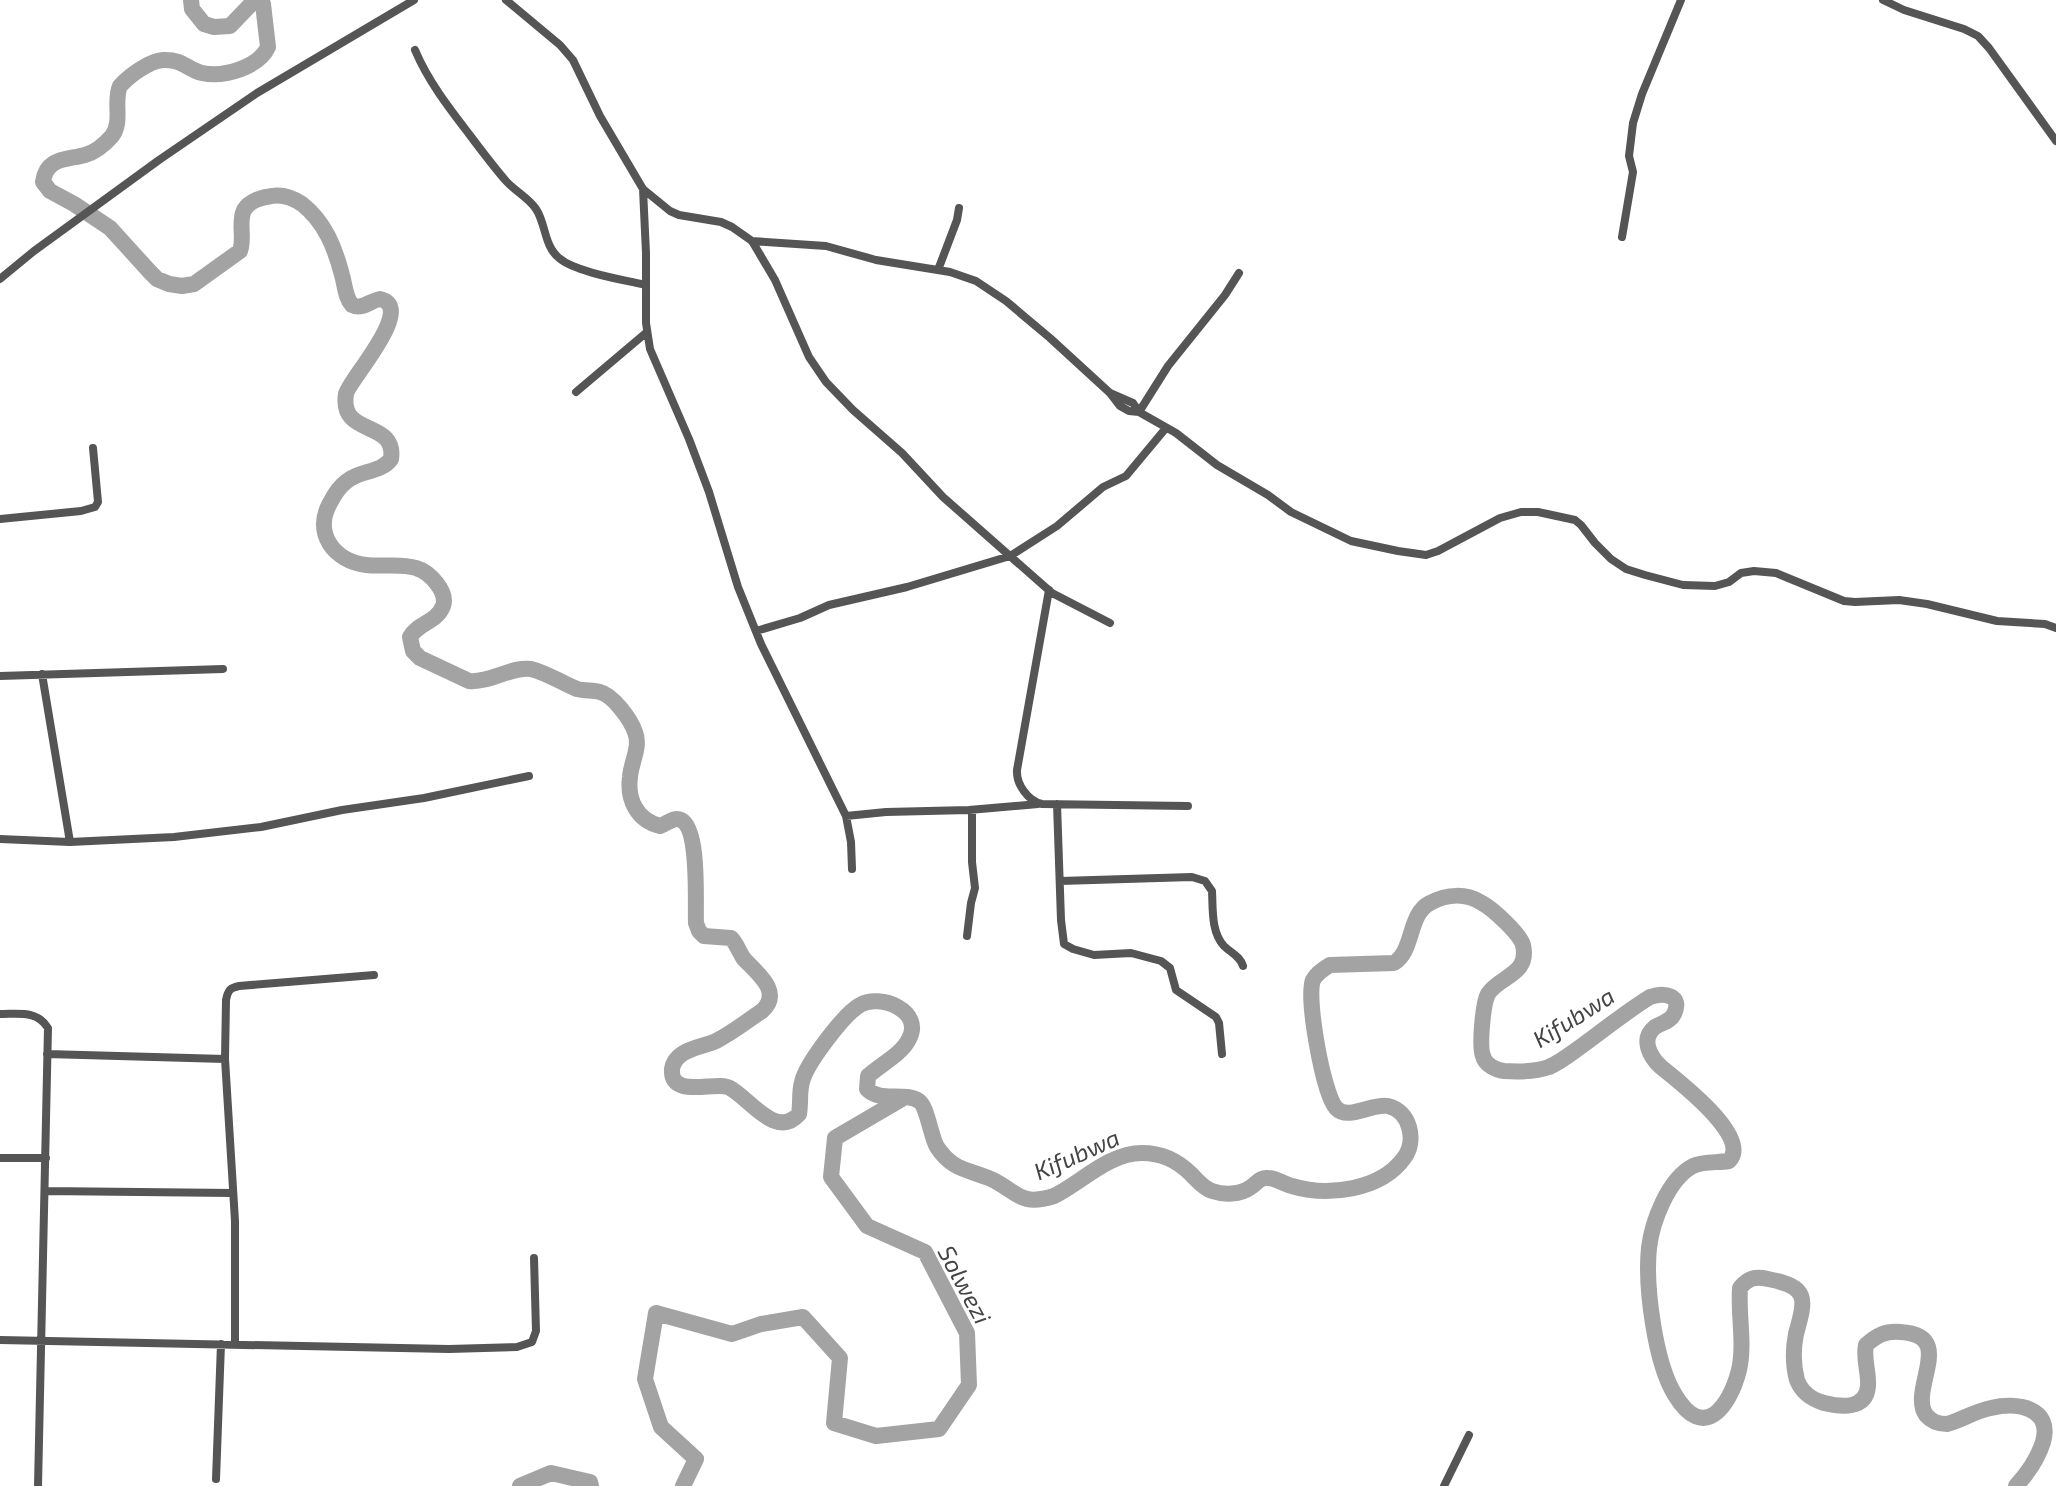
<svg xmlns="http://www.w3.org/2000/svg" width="2056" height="1486" font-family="'Exo 2',sans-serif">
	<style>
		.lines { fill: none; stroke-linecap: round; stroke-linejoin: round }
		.river { stroke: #a3a3a3; stroke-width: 16 }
		.minor { stroke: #555; stroke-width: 8 }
		.labels { text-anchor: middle; stroke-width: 5; stroke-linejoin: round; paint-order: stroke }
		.water-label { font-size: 24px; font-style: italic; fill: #444; stroke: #fff }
	</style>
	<rect width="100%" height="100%" fill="#fff"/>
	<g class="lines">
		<path class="river" d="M191 0 192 9 204 24 214 27 230 26 255 0
			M258 0 263 4 268 47C259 67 224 78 202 73 188 70 183 59 163 60 149 61 129 76 120 86 113 102 123 121 112 136 105 144 96 152 85 155 67 160 46 157 43 182L50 191 74 204 110 228 150 272 157 279 169 284 182 286 194 284 240 251C245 238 238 223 244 210 249 201 262 197 272 196 283 194 293 198 302 204 325 222 335 248 342 275 345 285 345 297 352 305 363 310 369 301 380 299 417 307 348 381 346 394 339 438 397 419 391 459 381 473 360 470 347 481 340 486 334 495 330 503 313 533 334 561 366 565 382 567 401 563 416 568 430 572 448 592 443 606 437 622 418 623 410 637L413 651 420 658 469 681C490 683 512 666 531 669 547 673 562 683 577 689 585 691 593 690 600 692 613 695 631 720 635 732 641 747 631 762 630 777 627 800 637 820 660 826 667 824 674 816 681 820 700 829 695 904 696 923L699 931 704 936 731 938C737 944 739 952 744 959 757 973 783 992 762 1011 747 1021 732 1033 716 1041 705 1046 692 1047 682 1054 676 1058 673 1063 672 1069 670 1100 717 1080 730 1088 749 1098 776 1140 799 1114 801 1103 799 1092 802 1082 806 1064 844 1014 860 1005 880 993 924 1011 909 1039 901 1055 881 1064 868 1076L867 1089C881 1103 903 1091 919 1101 927 1106 931 1137 937 1147 953 1171 968 1169 991 1179 1017 1191 1019 1207 1054 1196 1082 1182 1109 1153 1142 1153 1161 1153 1178 1161 1191 1174 1197 1180 1203 1188 1212 1191 1224 1195 1240 1195 1251 1187 1256 1184 1259 1178 1266 1178 1275 1177 1283 1184 1292 1186 1328 1197 1381 1190 1404 1158 1417 1141 1410 1111 1388 1106 1372 1103 1348 1121 1336 1108 1323 1093 1306 998 1313 980 1317 973 1323 969 1330 965L1394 963C1414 951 1408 914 1430 903 1447 894 1466 893 1482 903 1493 909 1520 934 1523 945 1530 975 1499 976 1488 994 1483 1003 1479 1046 1483 1056 1485 1065 1496 1070 1504 1071 1519 1072 1535 1072 1549 1067 1561 1062 1573 1052 1583 1045 1605 1029 1627 1011 1650 997 1664 992 1683 995 1674 1014 1670 1022 1661 1023 1655 1027 1640 1039 1650 1057 1661 1067 1678 1081 1752 1137 1729 1161 1717 1163 1704 1161 1693 1166 1668 1179 1652 1222 1649 1248 1645 1286 1655 1363 1675 1395 1704 1443 1730 1406 1739 1370 1745 1344 1738 1315 1740 1288 1748 1278 1755 1276 1768 1279 1809 1287 1806 1298 1796 1334 1793 1349 1793 1365 1797 1380 1802 1393 1811 1399 1824 1403 1841 1407 1866 1410 1868 1386 1869 1372 1863 1359 1866 1345 1877 1335 1885 1331 1900 1332 1958 1335 1908 1389 1926 1415 1932 1422 1938 1424 1947 1424 1962 1420 1975 1411 1991 1408 2016 1402 2053 1407 2043 1442 2038 1458 2027 1474 2016 1486
			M520 1486 551 1473 590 1482 591 1486
			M683 1486 696 1459 661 1427 645 1379 656 1313 732 1334 761 1324 803 1317 840 1358 834 1423 876 1436 939 1429 969 1385 967 1333 925 1252 867 1226 831 1177 835 1138 905 1097"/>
		<path class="minor" d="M506 0 560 45 573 60 600 116 643 189 670 211 679 215 721 222 732 227 752 241 775 280 809 357 826 382 853 410 902 453 943 497 1052 593 1110 623
			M1883 0 1904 10 1964 29 1978 36 1989 48 2056 141
			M415 50C428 81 449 108 469 134 481 150 493 166 506 181 515 191 529 198 536 209 546 224 544 246 559 258 575 272 624 280 646 285
			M643 189 646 253V323L650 349 689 439 709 492 738 587 761 644 846 816 851 842 852 869
			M1622 237 1633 172 1629 156 1633 123 1642 94 1681 0
			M752 241 826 246 876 260 950 272 976 281 1006 301 1050 338 1110 393 1120 406 1129 411 1139 412
			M938 270 957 220 959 208
			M0 279 34 251 159 160 257 93 414 0
			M576 392 647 332
			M1110 393 1133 403 1139 412 1176 433 1217 465 1268 495 1291 512 1351 541 1398 551 1426 555 1438 551 1500 518 1521 512H1538L1575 520 1581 525 1595 543 1611 559 1626 569 1645 575 1683 585 1715 586 1729 582 1741 573 1754 571 1776 573 1844 601 1855 602 1899 600 1927 604 1997 621 2045 624 2056 628
			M1139 412 1168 366 1225 295 1239 273
			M0 519 81 511 95 507 98 502 93 448
			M1049 590 1017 770C1016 784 1028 801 1042 804L1188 806
			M756 631 800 618 829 605 907 587 1010 556 1057 526 1103 487 1126 476 1166 428
			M42 674 70 842
			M0 676 223 669
			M1057 804 1061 920 1064 944 1073 949 1094 955 1131 953 1161 961 1170 968 1176 990 1216 1017 1219 1023 1222 1054
			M846 816 886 812 969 810 1038 804
			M0 839 70 842 174 837 261 827 342 810 424 798 529 776
			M1060 881 1192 877 1205 881 1212 891C1213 909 1211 932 1224 946 1231 953 1240 956 1243 966
			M967 936 971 903 975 888 972 862V810
			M0 1014C19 1014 37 1010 48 1028L38 1486
			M47 1054 225 1059
			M0 1158H46
			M45 1191 233 1193
			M0 1340 449 1349 517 1347 532 1342 536 1331 534 1258
			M235 1344V1221L225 1059 226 1000C228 990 230 988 239 986L374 975
			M216 1479 221 1344
			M1444 1486 1469 1435"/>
	</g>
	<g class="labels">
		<g class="water-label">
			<text transform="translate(1574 1018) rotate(-32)" y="8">Kifubwa</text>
			<text transform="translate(1077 1155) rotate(-24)" y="8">Kifubwa</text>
			<text transform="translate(964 1285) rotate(62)" y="8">Solwezi</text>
		</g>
	</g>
</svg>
